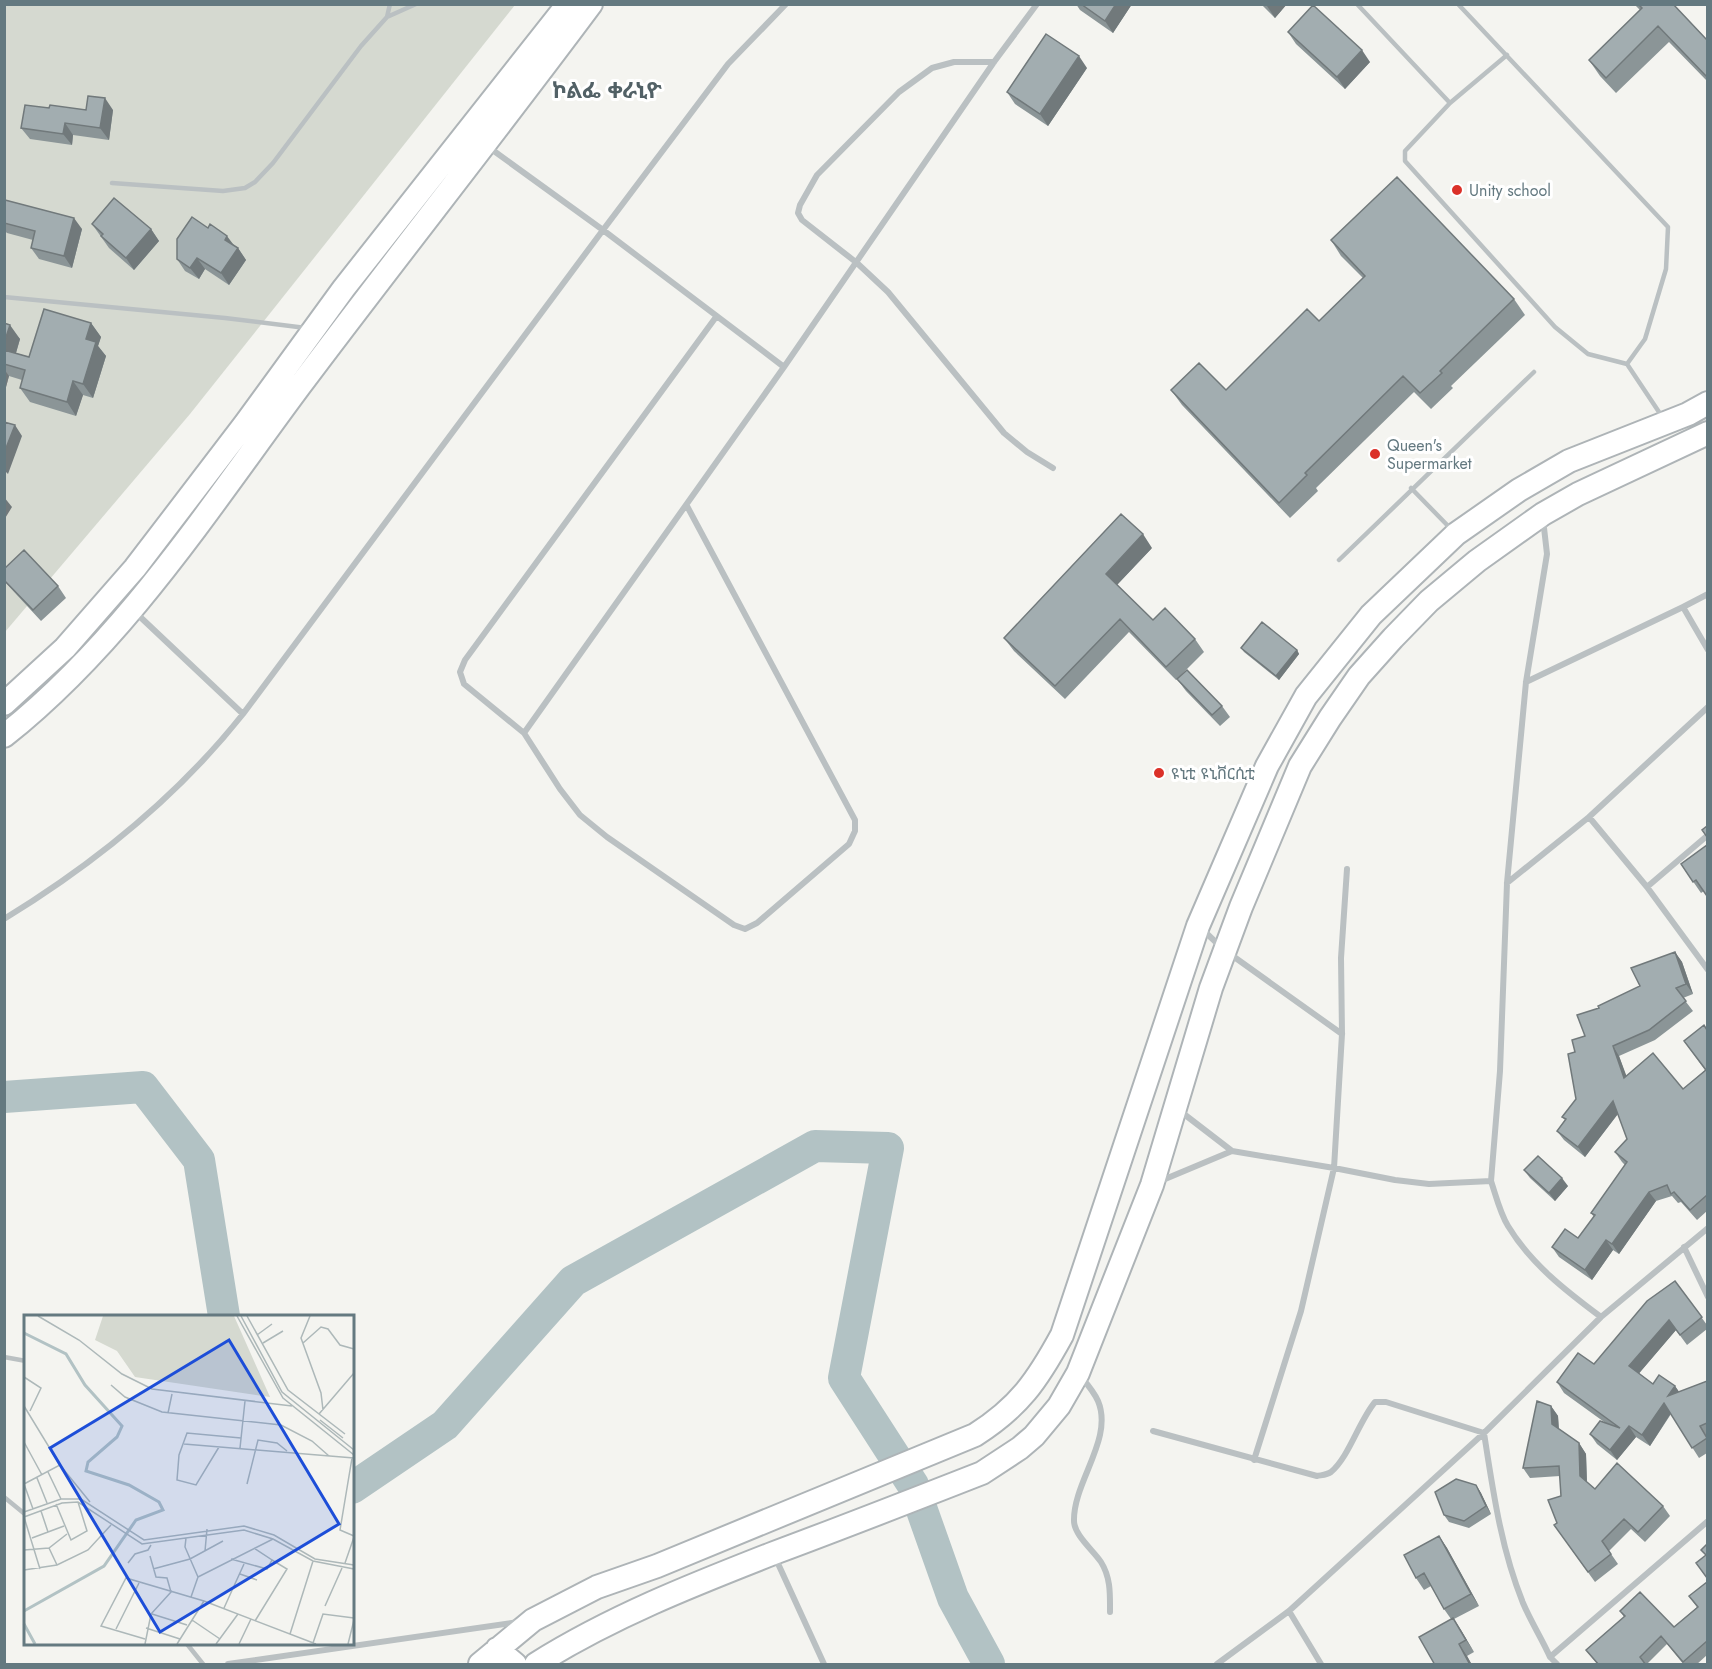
<svg xmlns="http://www.w3.org/2000/svg" width="1712" height="1669" font-family="Jost,'Noto Sans Ethiopic',sans-serif">
	<style>
		.green { fill: #d5d9d0 }
		.lines { fill: none; stroke-linecap: round; stroke-linejoin: round }
		.river { stroke: #b2c2c4; stroke-width: 32 }
		.primary-casing { stroke: #aeb4b7; stroke-width: 26 }
		.lane { stroke: #bac0c2; stroke-width: 4.5 }
		.street { stroke: #bac0c2; stroke-width: 6 }
		.primary { stroke: #fff; stroke-width: 22 }
		.wall { fill: #8b9597 }
		.shaded-wall { fill: #71797b }
		.building { fill: #a2adb0; stroke: #71797b; stroke-width: 1.5 }
		.poi-dot { fill: #db3129; stroke: #fff; stroke-width: 2 }
		.labels { text-anchor: middle; stroke-width: 6; stroke-linejoin: round; paint-order: stroke }
		.poi-label { font-size: 16px; fill: #647980; stroke: #fff; text-anchor: start }
		.district-label { font-size: 22px; font-weight: bold; fill: #526166; stroke: #fff }
		.inset-river { fill: none; stroke: #b2c2c4; stroke-width: 3 }
		.inset-road { fill: none; stroke: #adb8b9; stroke-width: 1.5 }
		.view { fill: #1d4ed8; fill-opacity: 0.15; stroke: #1d4ed8; stroke-width: 3 }
		.inset-edge { fill: none; stroke: #647980; stroke-width: 3 }
	</style>
	<rect width="100%" height="100%" fill="#f4f4f0"/>
	<path class="green" d="M5 5H515L190 414 5 632Z"/>
	<g class="lines">
		<path class="river" d="M4 1097 143 1087 199 1160 224 1316
			M352 1488 445 1425 573 1281 815 1146 888 1148 844 1378 913 1485 953 1598 989 1664"/>
		<g class="primary-casing">
			<path id="primary" d="M4 704 65 648 135 568 245 424 344 288 568 4
				M4 736C124 641 209 508 299 387 395 259 495 133 591 4
				M497 1649 515 1664
				M480 1664 533 1620 597 1587 657 1566 975 1435C1019 1407 1037 1381 1062 1335L1198 926 1267 766 1306 696 1371 615 1456 534 1519 490 1569 461 1688 414 1708 403
				M536 1664C611 1617 692 1585 774 1553 844 1527 913 1500 982 1473L1020 1448 1034 1436 1059 1406 1078 1373 1152 1185 1211 988 1241 907 1300 766 1330 718 1359 676 1393 638 1429 601 1477 561 1543 514 1578 494 1708 433"/>
		</g>
		<path class="lane" d="M1357 4 1450 103
			M1458 4 1668 227 1666 269 1645 339 1627 364
			M387 17 390 4
			M1507 55 1450 103 1405 151V161L1555 327 1588 354 1627 364 1663 418
			M112 183 223 191 245 188 255 182 273 163 361 46 387 17 416 4
			M4 297 225 318 306 328
			M1411 488 1452 530
			M1339 560 1534 372
			M4 1357 26 1361
			M4 1497 26 1515
			M187 1644 203 1664"/>
		<path class="street" d="M994 62H954L932 68 899 92 817 175 800 205 798 213 802 220 857 263 888 292 1004 433 1027 452 1053 468
			M487 146 603 230 784 367
			M687 506 855 820V831L849 844 757 923 745 929 734 925 607 837 580 815 560 789 524 733 464 684 460 672 465 660 716 317
			M1683 607 1708 594
			M136 613 243 714
			M1526 682 1683 607 1708 650
			M524 733 784 367 994 62 1037 4
			M1589 817 1647 887 1708 970
			M1507 883 1589 817 1708 707
			M1647 887 1708 835
			M4 919C94 864 178 796 243 714L603 230 728 64 786 4
			M1203 930 1222 948
			M1230 954 1342 1034
			M1180 1111 1232 1151 1334 1168 1395 1180 1429 1184 1491 1181C1496 1196 1500 1213 1508 1226 1531 1264 1566 1291 1601 1317
			M1491 1181 1500 1071 1507 883 1526 682 1547 554 1543 519
			M1158 1182 1232 1151
			M1684 1247 1708 1297
			M1082 1378C1088 1385 1094 1392 1098 1401 1114 1439 1073 1482 1074 1521 1074 1535 1094 1551 1101 1562 1111 1578 1110 1595 1110 1612
			M1153 1431 1317 1476C1322 1475 1327 1475 1331 1472 1349 1457 1359 1421 1375 1402H1386L1484 1433C1493 1491 1501 1549 1523 1603 1531 1622 1542 1639 1550 1657L1557 1664
			M1254 1460 1301 1311 1334 1168 1342 1034 1341 958 1347 869
			M775 1557 824 1664
			M1289 1611 1321 1664
			M1550 1657 1708 1521
			M228 1664 519 1622
			M1217 1664 1289 1611 1484 1433 1601 1317 1708 1228"/>
		<use href="#primary" class="primary"/>
	</g>
	<path class="wall" d="M1076 4H1132L1113 33 1080 10Z
		M1261 4H1287L1275 18Z
		M1634 4H1673L1707 40V81L1669 42 1616 93 1600 76 1589 60 1640 10Z
		M1288 32 1370 62 1345 89 1296 44Z
		M1087 68 1048 126 1015 104 1007 92Z
		M49 108 113 110 109 140 73 135 72 145 30 139 21 128Z
		M5 200 82 229 72 268 39 259 31 248 33 240 7 233 4 230Z
		M92 224 151 229 159 241 134 270 109 248Z
		M1331 240 1514 299 1525 315 1451 386 1453 388 1431 409 1414 392 1316 488 1318 491 1290 518 1182 405 1171 390H1226L1319 321 1363 278 1341 256Z
		M234 246 238 248 246 260 229 285 205 269 199 279 185 271 177 259Z
		M4 323 20 339 16 353 29 357 91 323 101 337 98 346 106 356 93 398 83 395 76 416 30 402 20 388 22 380 9 376 6 387H4Z
		M1152 548 1117 585 1153 620 1195 639 1204 652 1176 680 1129 632 1065 699 1014 651 1004 638Z
		M4 569 58 586 66 598 41 621 4 581Z
		M1241 648 1297 650 1299 654 1279 680 1244 652Z
		M1177 679 1222 706 1230 717 1220 726 1186 691Z
		M1707 845 1704 891 1701 893 1681 864Z
		M1675 952 1682 962 1693 994 1683 998 1693 1011 1655 1040 1619 1056 1626 1076 1683 1089 1705 1070 1684 1041 1707 1030V1211L1697 1220 1681 1202 1678 1203 1672 1196 1656 1201 1619 1254 1613 1250 1592 1280 1559 1257 1552 1247 1578 1238 1594 1217 1591 1213 1625 1165 1622 1162 1615 1152 1627 1139 1618 1114 1585 1157 1564 1140 1557 1131 1565 1120 1562 1117 1576 1099 1575 1052 1585 1036 1599 1008 1640 986Z
		M1524 1170 1568 1186 1555 1201 1530 1178Z
		M1675 1281 1707 1325V1329L1687 1345 1676 1330 1639 1373 1653 1384 1675 1386 1679 1392 1707 1381V1453L1699 1458 1671 1414 1650 1446 1636 1437 1617 1460 1597 1444 1590 1434 1607 1424 1564 1393 1557 1382 1594 1364Z
		M1551 1406 1558 1416 1559 1429 1579 1443 1586 1454 1587 1482 1595 1489 1663 1506 1670 1516 1645 1542 1631 1529 1609 1551 1618 1564 1595 1582 1554 1525 1557 1523 1561 1496 1560 1476 1530 1478 1523 1468Z
		M1476 1485 1481 1493 1491 1514 1469 1528 1449 1522 1444 1515Z
		M1439 1536 1447 1548 1479 1606 1454 1619 1474 1652 1467 1656 1472 1665H1435L1451 1619 1444 1609 1431 1586 1424 1590 1416 1578Z
		M1707 1582V1655L1696 1665H1684L1667 1644 1646 1665H1598L1586 1650 1624 1617 1620 1611 1674 1627 1697 1607 1689 1596Z"/>
	<path class="shaded-wall" d="M1116 4H1132L1113 33 1105 21Z
		M1268 4H1287L1275 18 1267 6Z
		M1362 50 1370 62 1345 89 1337 77Z
		M1079 56 1087 68 1048 126 1040 114Z
		M105 98 113 110 109 140 100 128Z
		M65 123 73 135 72 145 63 134Z
		M74 218 82 229 72 268 64 256Z
		M151 229 159 241 134 270 126 258Z
		M227 236 236 248 225 240Z
		M238 248 246 260 229 285 221 273Z
		M197 258 205 269 199 279 190 268Z
		M91 323 101 337 98 346 106 356 93 398 83 384 86 339Z
		M10 325 20 339 13 363 4 352V343Z
		M4 369 9 376 6 387 4 385Z
		M73 381 83 395 76 416 67 402Z
		M15 425 22 436 8 474 4 470V453Z
		M4 497 12 507 4 520Z
		M1143 534 1152 548 1115 587 1106 574Z
		M1297 650 1299 654 1279 680 1276 676Z
		M1675 952 1682 962 1693 994 1686 984Z
		M1613 1046 1619 1056 1631 1088 1624 1078Z
		M1613 1101 1620 1111 1585 1157 1578 1147Z
		M1562 1178 1568 1186 1555 1201 1549 1193Z
		M1649 1192 1656 1201 1619 1254 1612 1244Z
		M1606 1240 1613 1250 1592 1280 1585 1270Z
		M1669 1320 1676 1330 1636 1377 1629 1366Z
		M1675 1386 1682 1396H1668Z
		M1664 1403 1671 1413 1650 1446 1642 1435Z
		M1551 1406 1558 1416 1559 1434 1552 1424Z
		M1629 1426 1636 1437 1617 1460 1610 1450Z
		M1579 1443 1586 1454 1587 1486 1580 1476Z
		M1476 1485 1481 1493 1491 1514 1486 1506Z
		M1439 1536 1447 1548 1479 1606 1471 1594Z
		M1453 1618 1461 1630 1474 1652 1466 1640Z
		M1459 1644 1467 1656 1472 1665H1470Z"/>
	<path class="building" d="M1081 4H1116L1105 21Z
		M1638 4H1673L1707 40V77L1658 26 1606 78 1589 60 1642 8Z
		M1313 5 1362 50 1337 77 1288 32Z
		M1046 34 1079 56 1040 114 1007 92Z
		M88 96 105 98 100 128 65 123 63 134 21 128 25 105 49 108 50 105 86 110Z
		M1397 177 1514 299 1440 371 1442 373 1420 393 1403 376 1305 473 1307 475 1279 503 1171 390 1199 363 1226 390 1307 309 1319 321 1365 276 1331 240Z
		M114 198 151 229 126 258 101 236 103 234 92 224Z
		M5 200 74 218 64 256 31 248 35 231 4 223Z
		M192 217 208 228 210 224 227 236 225 240 238 248 221 273 197 258 190 268 177 259V239Z
		M44 309 91 323 86 339 96 342 83 384 73 381 67 402 20 388 25 370 4 364V350L29 357Z
		M4 323 10 325 4 343Z
		M4 422 15 425 4 453Z
		M1121 514 1143 534 1106 574 1153 620 1165 608 1195 639 1166 667 1120 619 1055 686 1004 638Z
		M24 550 58 586 33 610 4 580V569Z
		M1262 622 1297 650 1276 676 1241 648Z
		M1187 670 1222 706 1212 715 1177 679Z
		M1707 826V837L1702 830Z
		M1707 845V896L1696 880 1693 882 1681 864Z
		M1675 952 1686 984 1676 988 1686 1001 1649 1030 1613 1046 1624 1078 1653 1053 1683 1089 1706 1070 1684 1041 1704 1025 1707 1030V1195L1690 1210 1674 1192 1671 1194 1667 1185 1649 1192 1612 1244 1606 1240 1585 1270 1552 1247 1565 1229 1578 1238 1595 1215 1591 1213 1627 1162 1615 1152 1627 1139 1613 1101 1578 1147 1557 1131 1566 1119 1562 1117 1576 1099 1568 1054 1575 1052 1572 1040 1585 1036 1577 1015 1599 1008 1598 1006 1640 986 1631 968Z
		M1538 1156 1562 1178 1549 1193 1524 1170Z
		M1675 1281 1702 1317 1680 1335 1669 1320 1629 1366 1653 1384 1659 1375 1675 1386 1668 1396 1707 1381V1423L1700 1426 1707 1438 1692 1448 1664 1403 1642 1435 1629 1426 1610 1450 1590 1434 1600 1421 1620 1428 1557 1382 1578 1353 1594 1364 1647 1301Z
		M1537 1401 1551 1406 1552 1424 1579 1443 1580 1476 1595 1489 1617 1463 1663 1506 1638 1532 1624 1519 1602 1541 1611 1554 1588 1572 1554 1525 1557 1523 1548 1500 1561 1496 1559 1466 1523 1468Z
		M1456 1479 1476 1485 1486 1506 1464 1521 1444 1515 1435 1492Z
		M1439 1536 1471 1594 1444 1609 1424 1573 1416 1578 1404 1555Z
		M1707 1544V1578L1696 1563 1706 1555 1701 1550Z
		M1707 1582V1641L1683 1662 1661 1636 1640 1657 1646 1665H1599L1586 1650 1625 1616 1620 1611 1640 1592 1674 1627 1698 1607 1689 1596Z
		M1453 1618 1466 1640 1459 1644 1470 1665H1435L1419 1637Z"/>
	<g class="poi-dot">
		<circle cx="1457" cy="190" r="6"/>
		<circle cx="1375" cy="454" r="6"/>
		<circle cx="1159" cy="773" r="6"/>
	</g>
	<g class="labels">
		<g class="poi-label">
			<text x="1469" y="196">Unity school</text>
			<text x="1387" y="451">Queen's<tspan x="1387" dy="18">Supermarket</tspan></text>
			<text x="1171" y="779">ዩኒቲ ዩኒቨርሲቲ</text>
		</g>
		<g class="district-label">
			<text x="607" y="98">ኮልፌ ቀራኒዮ</text>
		</g>
	</g>
	<g transform="translate(24 1315)">
		<rect width="330" height="330" fill="#f4f4f0"/>
		<path d="M79 1H210L246 82 111 62 93 36 71 25Z" fill="#d5d9d0"/>
		<path class="inset-river" d="M0 18 42 39 61 70 98 111 93 122 64 147 62 156 105 170 135 187 139 195 112 205 80 251 0 296M0 309 11 329"/>
		<path class="inset-road" d="M14 1 55 25 98 59 128 74 268 91M213 1 259 83 330 140M217 1 258 77 330 135M223 1 264 75 321 119M286 1 277 23 297 78 299 95M233 20 248 9M239 28 259 16M279 28 297 12 304 14 316 30 330 34M0 62 17 73 6 96M87 70 101 82 138 97 257 110 288 126 305 141M0 91 36 150 0 169M144 98 148 79M295 99 330 58M296 105 319 123M0 127 18 160M160 129 330 143M195 132 172 170 153 165 155 140 163 118 217 123M216 133 221 86M328 143 316 215 330 221M36 150 66 187M24 157 37 184M13 163 23 188M0 169 9 194M223 169 234 125 253 128 263 136M32 189 47 225 63 216 54 187M17 196 24 217M0 197 37 184H57L120 225 220 211 250 220 291 244 330 250M0 202 16 254M0 202 38 188 54 187 118 229 220 215 249 224 289 246 330 254M8 223 40 211M162 223 161 232 174 262 167 282M25 233 33 250M0 235 25 233 43 219M181 236 183 214M207 244 243 254 248 245 230 233M104 248 111 239 124 235 127 230M321 248 330 222M129 254 166 244 199 226M0 255 33 250 64 235 87 210M216 259 233 265M174 262 249 224M301 291 318 253M200 293 220 249M128 299 163 310M168 305 196 324M231 306 263 254 248 245M122 313 156 324M92 314 115 268M266 319 289 246M121 324 77 311 102 263 180 286 292 329M289 328 299 299 330 303M121 329 127 299 147 277 143 263 132 262 126 241M153 329 180 286M192 329 214 299M215 329 227 304M324 329 330 305"/>
		<path class="view" d="M205 25 315 209 136 317 26 133Z"/>
		<rect width="330" height="330" class="inset-edge"/>
	</g>
	<rect width="1712" height="1669" fill="none" stroke="#647980" stroke-width="12"/>
</svg>
